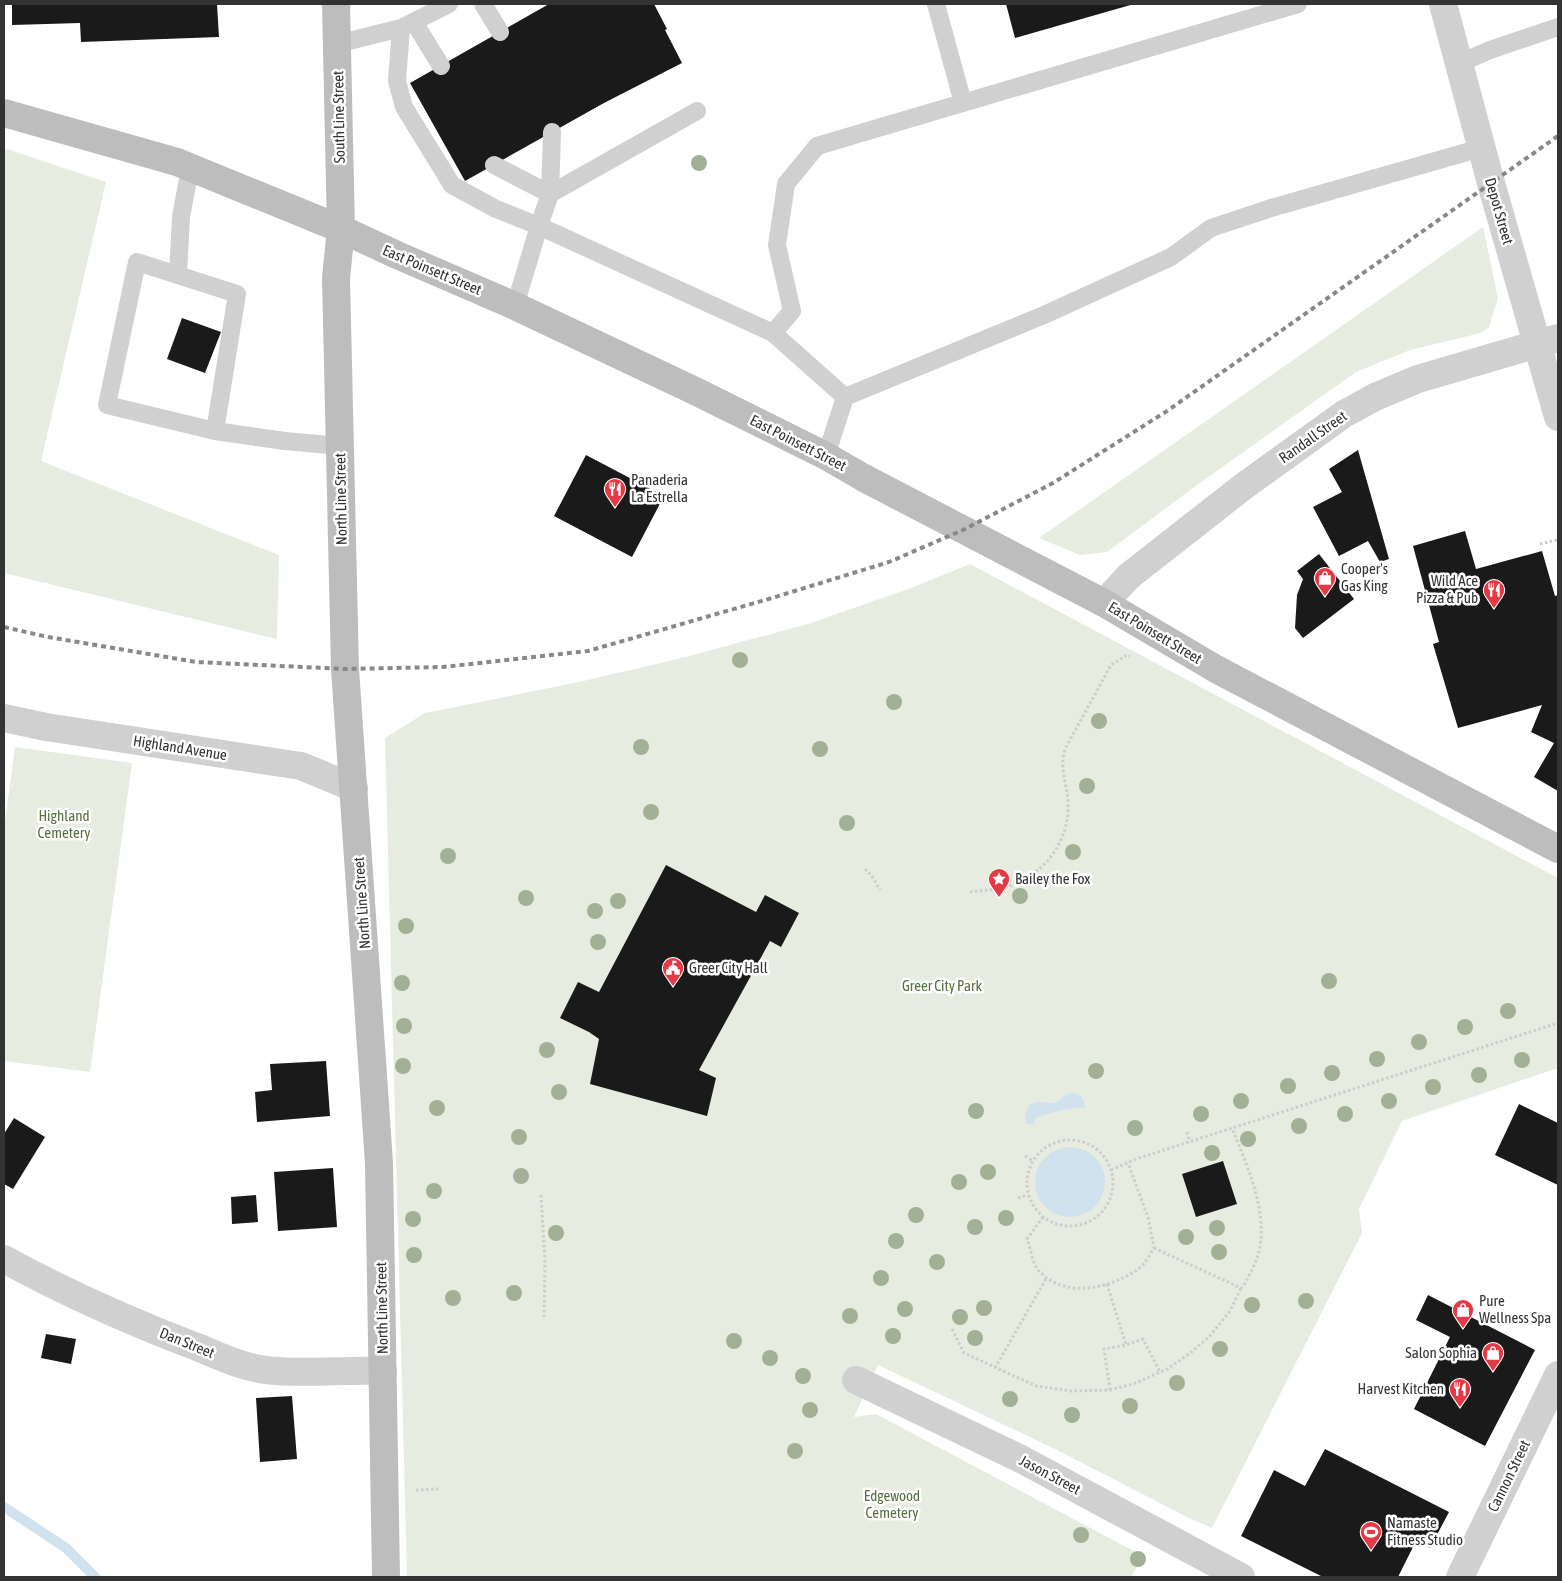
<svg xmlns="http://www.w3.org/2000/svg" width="1562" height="1581" font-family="'Asap Condensed',sans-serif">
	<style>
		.green { fill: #e6ecdf }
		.water { fill: #cfe2ee }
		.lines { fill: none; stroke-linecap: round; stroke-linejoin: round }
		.stream { stroke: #cfe2ee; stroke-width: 10 }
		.building { fill: #1a1a1a }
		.path { stroke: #cdcdcd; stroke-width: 3; stroke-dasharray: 2.5 2.5; stroke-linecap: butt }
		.service { stroke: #d0d0d0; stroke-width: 18 }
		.minor { stroke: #d0d0d0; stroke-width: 28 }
		.secondary { stroke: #bdbdbd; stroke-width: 28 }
		.rail { stroke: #888; stroke-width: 4; stroke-dasharray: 5 4; stroke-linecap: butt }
		.tree { fill: #a2b095 }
		.labels { text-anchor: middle; stroke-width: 5; stroke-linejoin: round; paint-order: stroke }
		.street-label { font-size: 15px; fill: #333; stroke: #fff }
		.poi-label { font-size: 15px; fill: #333; stroke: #fff; text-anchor: start }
		.park-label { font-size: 15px; fill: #56703f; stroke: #fff }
	</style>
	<rect width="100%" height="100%" fill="#fff"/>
	<path class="green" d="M4 148 106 182 41 461 279 555 277 639 4 573Z
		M1483 227 1498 298 1489 327 1481 333 1410 350 1356 372 1197 485 1107 552 1080 555 1039 538Z
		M970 564 1558 878V1068L1402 1121 1359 1209 1362 1233 1212 1528 1185 1516 1059 1451 878 1365 854 1417 876 1414 1143 1556 1131 1577H407L385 738 425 713 579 682 682 658 808 624 911 588Z
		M15 747 132 763 90 1072 4 1061V829Z"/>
	<path class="water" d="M1069 1093C1080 1093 1084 1097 1085 1108 1068 1106 1053 1113 1037 1117L1033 1125 1026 1123 1025 1114 1030 1104 1039 1102 1055 1103Z
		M1035 1182a35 35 0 1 1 70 0a35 35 0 1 1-70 0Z"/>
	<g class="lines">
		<path class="stream" d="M4 1507 66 1548 95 1577"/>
	</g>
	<path class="building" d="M12 4H217L219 37 81 42 80 23 12 25Z
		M549 4H654L667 29 665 30 682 63 604 103 465 181 410 83Z
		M1006 4H1134L1015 38Z
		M182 318 221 332 205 373 167 359Z
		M1358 450 1389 559 1380 562 1368 541 1339 556 1313 507 1342 492 1329 469Z
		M586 455 664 496 632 557 554 516Z
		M1465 531 1476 569 1542 551 1555 596 1558 595V791L1534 777 1554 743 1531 732 1542 705 1458 728 1433 644 1439 642 1413 546Z
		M1319 554 1354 599 1303 638 1295 628 1297 595 1303 579 1297 571Z
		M666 865 756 912 765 895 799 913 781 947 770 941 699 1070 716 1078 707 1116 590 1084 599 1039 589 1032 560 1018 578 982 599 992Z
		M326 1061 330 1116 257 1122 255 1092 272 1090 270 1064Z
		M1519 1104 1558 1123V1185L1495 1155Z
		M14 1118 45 1137 13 1189 4 1184V1134Z
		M1223 1161 1237 1204 1196 1217 1182 1174Z
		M333 1168 337 1227 278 1231 274 1172Z
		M256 1195 258 1222 232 1224 231 1197Z
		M1428 1295 1535 1350 1485 1446 1414 1409 1450 1337 1416 1320Z
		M46 1334 76 1339 71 1364 41 1358Z
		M292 1396 297 1459 260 1462 256 1398Z
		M1325 1449 1449 1512 1430 1548 1416 1541 1398 1577H1323L1241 1536 1274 1470 1305 1486Z"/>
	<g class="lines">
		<path class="path" d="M1540 544 1557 540
			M865 869 872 876 880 890
			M970 892C984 890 1000 890 1012 885 1047 872 1070 839 1068 802 1067 782 1059 770 1065 749L1111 665 1127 655 1130 656
			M1187 1132 1190 1142
			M1027 1183a43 43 0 1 1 86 0a43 43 0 1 1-86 0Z
			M1025 1156 1033 1161
			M1111 1170 1136 1159 1558 1023
			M541 1195 545 1262 544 1317
			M1018 1198 1028 1195
			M1043 1217 1027 1239C1031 1248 1032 1264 1039 1271 1066 1300 1113 1288 1141 1267 1146 1262 1150 1254 1154 1248L1148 1217 1128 1163
			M1154 1248 1241 1288 1244 1285C1248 1277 1253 1269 1256 1261 1272 1219 1248 1168 1232 1128
			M1107 1284 1126 1345
			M952 1329 964 1353 1036 1386 1071 1391 1110 1390 1136 1383 1167 1369 1189 1354 1209 1337 1230 1311 1241 1288
			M995 1368 1047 1277
			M1110 1390 1104 1349 1126 1345 1143 1339 1160 1372
			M416 1490 438 1489"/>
		<path class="service" d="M483 4 500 32
			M936 4 963 103
			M414 22 441 66
			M401 28 397 81 404 107 452 185 496 209 539 226 515 306
			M337 44 401 28 449 4
			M1458 64 1490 50 1558 27
			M494 165 550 194 539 226 773 333 845 397 826 456
			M550 194 697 111
			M550 194 552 132
			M178 275 181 217 190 168
			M773 333 792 311 777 245 786 184 817 146 1298 4
			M845 397 1044 315 1171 257 1211 228 1271 208 1481 148
			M215 431 237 294 137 262 107 405 215 431 285 441 340 446"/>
		<path class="minor" d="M1443 4 1491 183 1558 417
			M1104 603 1129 576 1244 486 1344 414 1375 397 1418 379 1558 338
			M4 718 46 727 301 766 354 788
			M4 1259C66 1293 131 1322 197 1347 219 1356 242 1367 266 1370 304 1375 344 1369 383 1371
			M856 1380 1021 1459 1241 1577
			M1460 1577 1558 1375"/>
		<path class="secondary" d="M336 4 341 229 336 278 345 669 379 1163 386 1577
			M4 113 177 162 341 229 397 255 515 306 693 390 826 456 864 478 1104 603 1216 669 1558 849"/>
		<path class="rail" d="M4 627 48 637 196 662 345 669 443 667 588 651 772 598 889 562 963 530 1053 483 1167 411 1558 136"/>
	</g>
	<g class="tree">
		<circle cx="699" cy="163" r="8"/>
		<circle cx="740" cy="660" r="8"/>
		<circle cx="894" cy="702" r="8"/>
		<circle cx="1099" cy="721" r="8"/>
		<circle cx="641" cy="747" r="8"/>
		<circle cx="820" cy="749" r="8"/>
		<circle cx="1087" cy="786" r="8"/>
		<circle cx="651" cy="812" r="8"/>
		<circle cx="847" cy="823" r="8"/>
		<circle cx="1073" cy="852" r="8"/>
		<circle cx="448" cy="856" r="8"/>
		<circle cx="1020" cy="896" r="8"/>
		<circle cx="526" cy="898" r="8"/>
		<circle cx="618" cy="901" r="8"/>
		<circle cx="595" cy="911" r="8"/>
		<circle cx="406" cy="926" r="8"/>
		<circle cx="598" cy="942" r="8"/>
		<circle cx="1329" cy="981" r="8"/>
		<circle cx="402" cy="983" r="8"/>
		<circle cx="1508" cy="1011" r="8"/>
		<circle cx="404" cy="1026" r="8"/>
		<circle cx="1465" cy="1027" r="8"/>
		<circle cx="1419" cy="1042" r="8"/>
		<circle cx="547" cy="1050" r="8"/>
		<circle cx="1377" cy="1059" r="8"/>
		<circle cx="1522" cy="1060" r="8"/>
		<circle cx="403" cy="1066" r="8"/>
		<circle cx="1096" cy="1071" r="8"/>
		<circle cx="1332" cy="1073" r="8"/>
		<circle cx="1479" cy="1075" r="8"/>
		<circle cx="1288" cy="1086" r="8"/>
		<circle cx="1433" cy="1087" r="8"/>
		<circle cx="559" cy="1092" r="8"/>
		<circle cx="1241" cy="1101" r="8"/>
		<circle cx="1389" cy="1101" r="8"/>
		<circle cx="437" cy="1108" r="8"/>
		<circle cx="976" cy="1111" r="8"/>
		<circle cx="1201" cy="1114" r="8"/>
		<circle cx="1345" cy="1114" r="8"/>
		<circle cx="1299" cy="1126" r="8"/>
		<circle cx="1135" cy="1128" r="8"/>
		<circle cx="519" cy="1137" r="8"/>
		<circle cx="1248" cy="1139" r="8"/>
		<circle cx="1212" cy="1153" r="8"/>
		<circle cx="988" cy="1172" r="8"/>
		<circle cx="521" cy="1176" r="8"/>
		<circle cx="959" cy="1182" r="8"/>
		<circle cx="434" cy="1191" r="8"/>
		<circle cx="916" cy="1215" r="8"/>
		<circle cx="1006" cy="1218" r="8"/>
		<circle cx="413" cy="1219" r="8"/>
		<circle cx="975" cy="1227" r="8"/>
		<circle cx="1217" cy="1228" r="8"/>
		<circle cx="556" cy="1233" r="8"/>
		<circle cx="1186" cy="1237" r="8"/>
		<circle cx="896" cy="1241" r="8"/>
		<circle cx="1219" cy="1252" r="8"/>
		<circle cx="414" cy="1255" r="8"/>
		<circle cx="937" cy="1262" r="8"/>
		<circle cx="881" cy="1278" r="8"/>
		<circle cx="514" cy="1293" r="8"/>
		<circle cx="453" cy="1298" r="8"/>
		<circle cx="1306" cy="1301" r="8"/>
		<circle cx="1252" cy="1305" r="8"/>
		<circle cx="984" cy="1308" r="8"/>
		<circle cx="905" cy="1309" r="8"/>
		<circle cx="850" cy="1316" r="8"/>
		<circle cx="960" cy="1317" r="8"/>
		<circle cx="893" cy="1336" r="8"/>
		<circle cx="975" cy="1338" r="8"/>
		<circle cx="734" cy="1341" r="8"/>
		<circle cx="1220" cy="1349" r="8"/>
		<circle cx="770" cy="1358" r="8"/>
		<circle cx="803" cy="1376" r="8"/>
		<circle cx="1177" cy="1383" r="8"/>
		<circle cx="1010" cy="1399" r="8"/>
		<circle cx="1130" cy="1406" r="8"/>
		<circle cx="810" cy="1410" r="8"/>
		<circle cx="1072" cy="1415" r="8"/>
		<circle cx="795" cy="1451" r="8"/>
		<circle cx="1081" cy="1535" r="8"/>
		<circle cx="1138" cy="1559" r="8"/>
	</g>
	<defs>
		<g id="restaurant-pin" transform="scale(1.125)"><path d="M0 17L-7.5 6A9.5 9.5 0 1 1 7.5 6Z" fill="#e63946" stroke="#fff"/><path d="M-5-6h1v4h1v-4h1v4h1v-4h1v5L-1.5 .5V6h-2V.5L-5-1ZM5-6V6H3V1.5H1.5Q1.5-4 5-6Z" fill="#fff"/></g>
		<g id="shop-pin" transform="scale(1.125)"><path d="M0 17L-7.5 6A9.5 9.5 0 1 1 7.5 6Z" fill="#e63946" stroke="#fff"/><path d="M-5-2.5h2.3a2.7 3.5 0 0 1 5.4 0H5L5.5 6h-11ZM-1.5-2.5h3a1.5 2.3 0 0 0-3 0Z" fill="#fff"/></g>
		<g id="sight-pin" transform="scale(1.125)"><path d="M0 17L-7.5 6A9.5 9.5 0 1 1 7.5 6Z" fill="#e63946" stroke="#fff"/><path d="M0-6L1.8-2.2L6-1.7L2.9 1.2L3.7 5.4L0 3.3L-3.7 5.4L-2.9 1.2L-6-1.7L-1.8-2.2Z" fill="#fff"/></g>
		<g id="civic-pin" transform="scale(1.125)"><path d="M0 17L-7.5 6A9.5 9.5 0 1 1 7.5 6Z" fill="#e63946" stroke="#fff"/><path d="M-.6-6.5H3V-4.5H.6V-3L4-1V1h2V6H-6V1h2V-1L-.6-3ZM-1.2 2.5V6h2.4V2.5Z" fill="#fff"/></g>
		<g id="stadium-pin" transform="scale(1.125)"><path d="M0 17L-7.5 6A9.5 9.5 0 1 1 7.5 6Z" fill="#e63946" stroke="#fff"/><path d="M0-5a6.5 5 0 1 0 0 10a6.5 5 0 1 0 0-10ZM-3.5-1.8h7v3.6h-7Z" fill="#fff"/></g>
	</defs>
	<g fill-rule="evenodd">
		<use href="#restaurant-pin" x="615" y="489"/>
		<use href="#shop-pin" x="1325" y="578"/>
		<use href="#restaurant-pin" x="1494" y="590"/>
		<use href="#sight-pin" x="999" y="879"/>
		<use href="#civic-pin" x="673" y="968"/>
		<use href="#shop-pin" x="1463" y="1310"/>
		<use href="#shop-pin" x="1493" y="1353"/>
		<use href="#restaurant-pin" x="1460" y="1389"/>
		<use href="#stadium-pin" x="1371" y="1532"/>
	</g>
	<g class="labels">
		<g class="street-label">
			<text transform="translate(339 117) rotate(-91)" y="5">South Line Street</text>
			<text transform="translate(1499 211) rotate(74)" y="5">Depot Street</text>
			<text transform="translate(432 270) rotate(23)" y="5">East Poinsett Street</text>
			<text transform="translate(1313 437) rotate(-35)" y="5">Randall Street</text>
			<text transform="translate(798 443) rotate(27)" y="5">East Poinsett Street</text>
			<text transform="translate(341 499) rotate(-91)" y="5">North Line Street</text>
			<text transform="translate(1155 633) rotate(31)" y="5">East Poinsett Street</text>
			<text transform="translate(180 748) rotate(9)" y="5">Highland Avenue</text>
			<text transform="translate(362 903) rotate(-94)" y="5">North Line Street</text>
			<text transform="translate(382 1308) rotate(-91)" y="5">North Line Street</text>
			<text transform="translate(187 1343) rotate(22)" y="5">Dan Street</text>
			<text transform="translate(1050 1475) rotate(28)" y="5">Jason Street</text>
			<text transform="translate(1509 1476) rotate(-64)" y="5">Cannon Street</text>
		</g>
		<g class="poi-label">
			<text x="631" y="485">Panaderia<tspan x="631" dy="17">La Estrella</tspan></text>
			<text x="1341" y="574">Cooper's<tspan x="1341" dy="17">Gas King</tspan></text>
			<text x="1478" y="586" text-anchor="end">Wild Ace<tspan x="1478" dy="17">Pizza &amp; Pub</tspan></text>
			<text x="1015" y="884">Bailey the Fox</text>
			<text x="689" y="973">Greer City Hall</text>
			<text x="1479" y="1306">Pure<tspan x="1479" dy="17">Wellness Spa</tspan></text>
			<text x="1477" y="1358" text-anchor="end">Salon Sophia</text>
			<text x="1444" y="1394" text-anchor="end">Harvest Kitchen</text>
			<text x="1387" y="1528">Namaste<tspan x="1387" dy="17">Fitness Studio</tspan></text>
		</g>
		<g class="park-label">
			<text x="64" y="821">Highland<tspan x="64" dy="17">Cemetery</tspan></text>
			<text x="942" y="991">Greer City Park</text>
			<text x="892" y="1501">Edgewood<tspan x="892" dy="17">Cemetery</tspan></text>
		</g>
	</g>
	<rect width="1562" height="1581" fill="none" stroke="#333333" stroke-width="10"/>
</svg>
